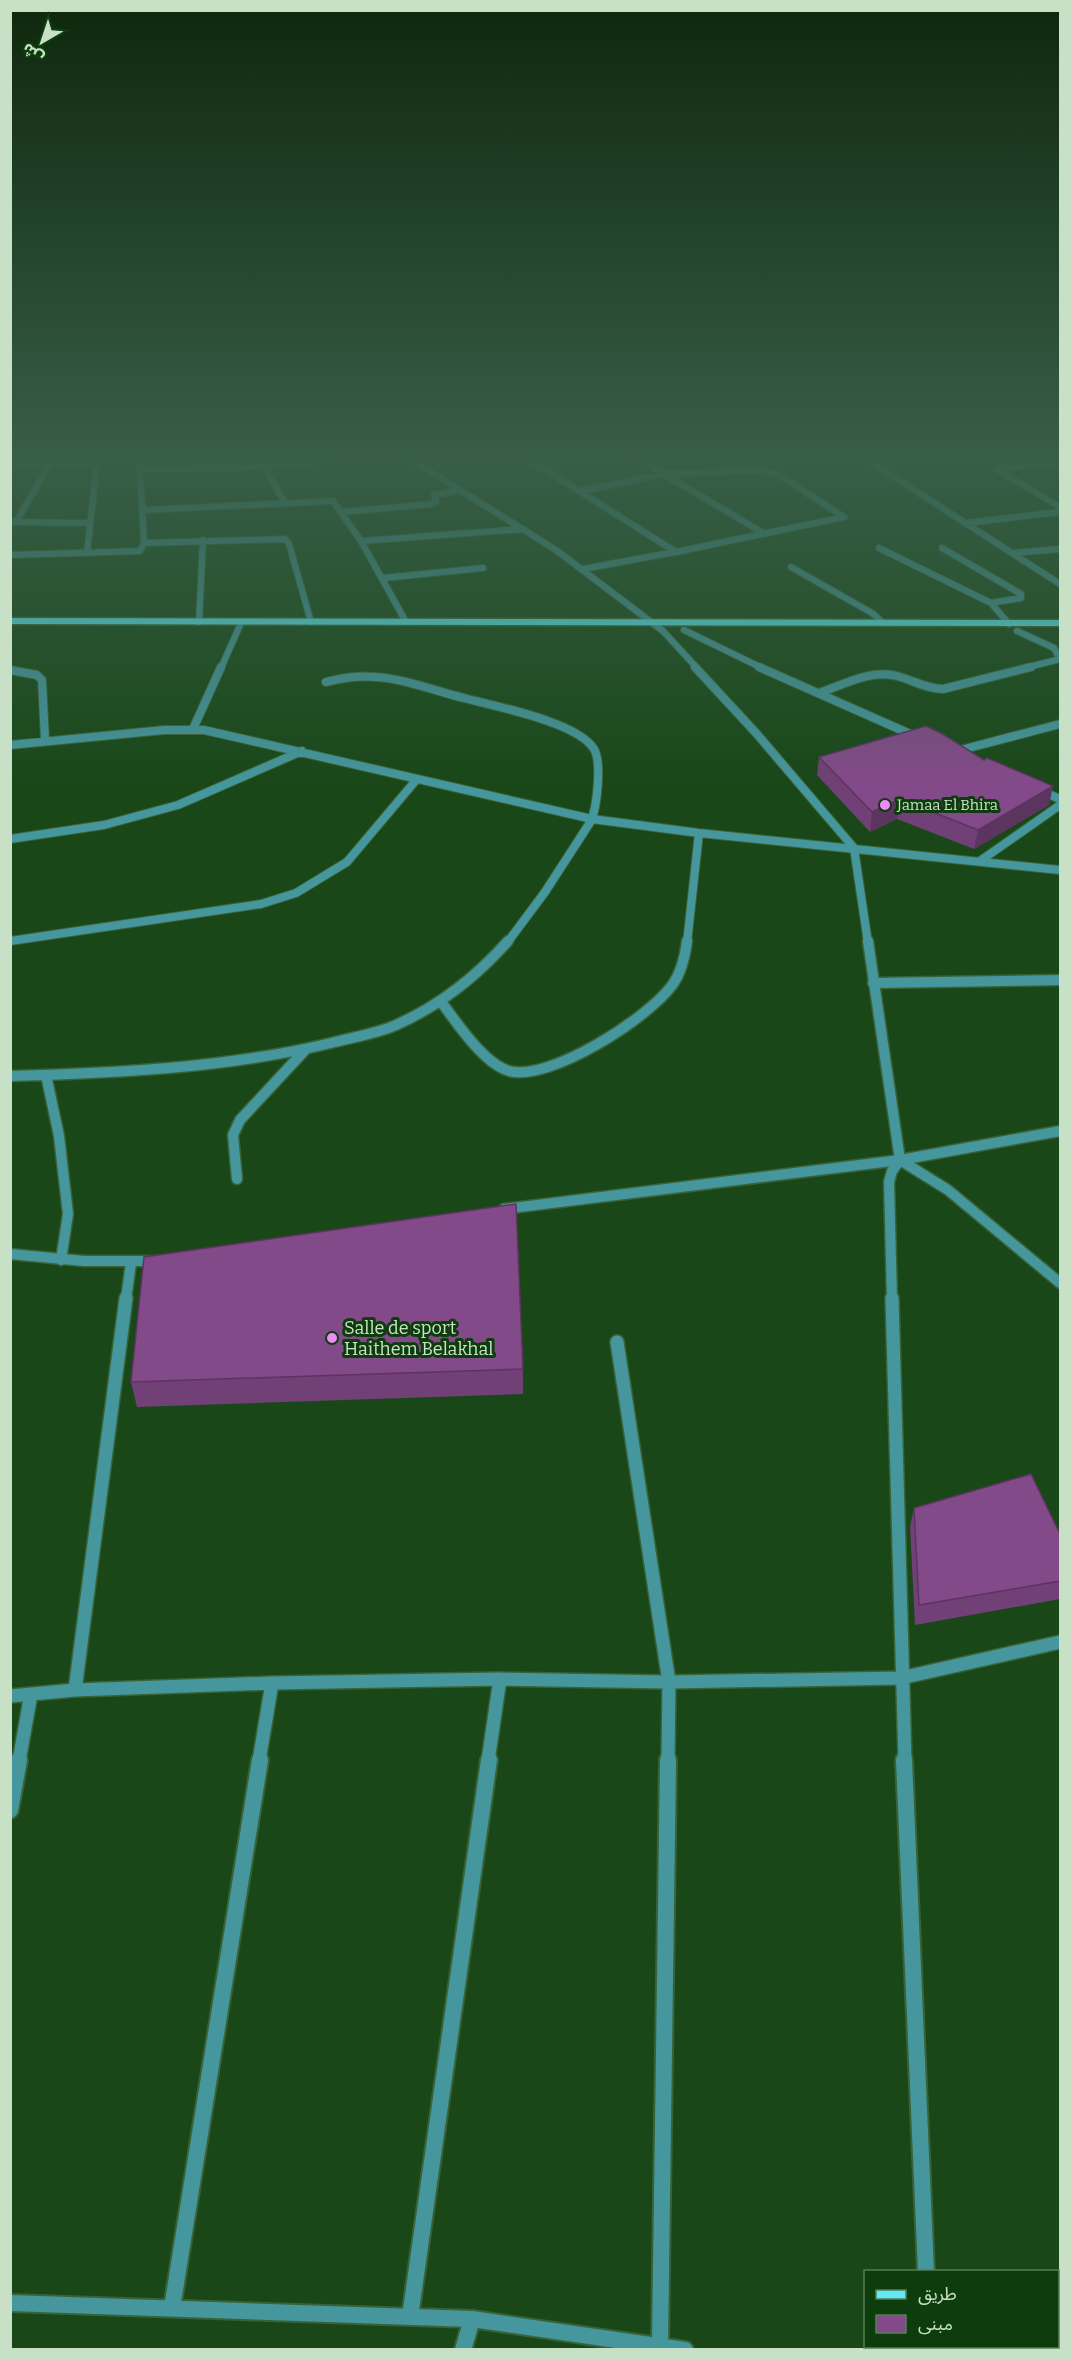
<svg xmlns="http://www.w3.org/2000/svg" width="1071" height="2360" font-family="Bitter,'Noto Sans Arabic',serif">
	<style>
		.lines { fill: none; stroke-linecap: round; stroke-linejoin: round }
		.minor-far4-casing { stroke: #386337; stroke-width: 8 }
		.minor-far3-casing { stroke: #386337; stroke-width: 10 }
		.minor-far2-casing { stroke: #386337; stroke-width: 13 }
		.minor-far1-casing { stroke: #386337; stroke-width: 16 }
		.minor-casing { stroke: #386337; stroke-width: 20 }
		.major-casing { stroke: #386337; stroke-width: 3 }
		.minor-far4 { stroke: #45969d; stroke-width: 6 }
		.minor-far3 { stroke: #45969d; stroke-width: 8 }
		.minor-far2 { stroke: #45969d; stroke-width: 10 }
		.minor-far1 { stroke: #45969d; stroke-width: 13 }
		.minor { stroke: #45969d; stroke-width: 16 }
		.major { fill: #5feaf6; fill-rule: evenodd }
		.wall { fill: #714076 }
		.shaded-wall { fill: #5c3460 }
		.building { fill: #834a89; stroke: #5c3460; stroke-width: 1.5 }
		.poi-dot { fill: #ed8cf9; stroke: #0d3c0d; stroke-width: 2 }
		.labels { text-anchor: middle; stroke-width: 6; stroke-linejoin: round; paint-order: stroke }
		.far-poi-label { font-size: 15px; fill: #c8e1c6; stroke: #0d3c0d; text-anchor: start }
		.poi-label { font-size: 18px; fill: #c8e1c6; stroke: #0d3c0d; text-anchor: start }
	</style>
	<rect width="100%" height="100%" fill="#194718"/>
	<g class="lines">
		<g class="minor-far4-casing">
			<path id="minor-far4" d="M404 455 556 550 663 631 697 668
				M522 455 676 552 844 517 779 475 761 470 664 474 581 491
				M639 455 657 470 765 534
				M860 455 1060 584
				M412 460 524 457
				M10 462 97 463 87 553
				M1060 462 996 469 1060 507
				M264 467 285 503
				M140 469 236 468 395 455
				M143 510 333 501 361 541 406 622
				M342 512 431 504 436 502 434 495 460 490
				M10 522 90 523
				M16 522 51 462
				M965 523 1060 512
				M361 541 524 529
				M144 543 285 539 289 544 311 622
				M879 548 991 603 1009 624
				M942 548 1021 594V598L991 603
				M1014 553 1060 549
				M10 555 140 551 144 543 140 469 142 459
				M791 567 872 613 882 622
				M583 569 675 552
				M383 578 483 568
				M199 622 203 540
				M684 630 762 668
				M1017 631 1054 648 1060 659 1025 668
				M221 668 241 623"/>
		</g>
		<g class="minor-far3-casing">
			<path id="minor-far3" d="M695 667 756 733 854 848 868 943
				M759 667 917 737
				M10 670 37 675 42 680 45 740
				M326 682C343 678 358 675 376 677 406 679 435 691 464 698 494 706 578 722 594 749 602 762 597 807 591 821L545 892 507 943
				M819 693C843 685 871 669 897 676 913 680 926 689 943 689L1031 667
				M193 729 221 667
				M10 745 164 730H204L592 819 699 833 1060 870
				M953 752 1060 724
				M1039 790 1060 799
				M10 839 104 825 178 805 302 751
				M980 861 1060 805
				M10 941 261 904 296 893 347 862 417 779
				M687 943 699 833"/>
		</g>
		<g class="minor-far2-casing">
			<path id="minor-far2" d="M868 941 900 1160 892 1171 889 1182 892 1299
				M873 983 1060 980
				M442 1003C457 1023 484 1064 509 1071 550 1082 650 1017 673 984 682 971 685 957 687 941
				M46 1075 59 1136 68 1214 61 1260
				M10 1076C116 1073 227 1068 331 1043 353 1037 376 1034 396 1025 441 1005 476 977 508 941
				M900 1160 948 1190 1060 1283
				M237 1179 233 1135 240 1120 306 1049
				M504 1209 900 1160 1060 1131
				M10 1254 84 1261H157
				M126 1299 131 1263"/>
		</g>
		<g class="minor-far1-casing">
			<path id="minor-far1" d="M892 1298 905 1761
				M617 1342 669 1682 668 1761
				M75 1690 126 1298
				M10 1696 75 1690 272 1683 500 1679 669 1682 901 1678 1060 1642
				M19 1761 31 1694
				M259 1761 272 1683
				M488 1761 500 1679"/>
		</g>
		<g class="minor-casing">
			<path id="minor" d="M904 1760 926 2272
				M10 1810 19 1760
				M10 2303 472 2319 685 2350
				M172 2308 260 1760
				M410 2317 489 1760
				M660 2344 668 1760
				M929 2346V2350
				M463 2350 472 2319"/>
		</g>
		<g class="major-casing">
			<path id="major" d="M10 618 1060 620V626L10 624Z"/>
		</g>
		<use href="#minor-far4" class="minor-far4"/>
		<use href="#minor-far3" class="minor-far3"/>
		<use href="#minor-far2" class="minor-far2"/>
		<use href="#minor-far1" class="minor-far1"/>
		<use href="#minor" class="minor"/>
		<use href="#major" class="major"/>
	</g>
	<path class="wall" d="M819 757 1049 805 974 849 897 819 870 832 817 775Z
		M523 1369V1394L137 1407 131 1382Z
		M914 1508 1060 1534V1599L915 1625 910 1527Z"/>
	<path class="shaded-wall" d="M1053 786 1049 805 974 849 978 830Z
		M900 799 897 819 870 832 872 812Z"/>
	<path class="building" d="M926 726 941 733 984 760 987 758 1053 786 978 830 900 799 872 812 819 757Z
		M516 1204 523 1369 131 1382 144 1257Z
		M1031 1474 1060 1534V1581L919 1605 914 1508Z"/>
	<linearGradient id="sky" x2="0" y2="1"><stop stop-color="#0e270d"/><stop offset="0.58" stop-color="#385e48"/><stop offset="1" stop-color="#385e48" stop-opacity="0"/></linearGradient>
	<rect width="1071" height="786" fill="url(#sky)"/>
	<g class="poi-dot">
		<circle cx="885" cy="805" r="6"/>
		<circle cx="332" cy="1338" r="6"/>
	</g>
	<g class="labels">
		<g class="far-poi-label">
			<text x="897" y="810">Jamaa El Bhira</text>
		</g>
		<g class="poi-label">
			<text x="344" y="1334">Salle de sport<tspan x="344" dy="21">Haithem Belakhal</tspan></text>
		</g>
	</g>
	<rect width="1071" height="2360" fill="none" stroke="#c8e1c6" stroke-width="24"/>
	<rect x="864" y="2270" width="195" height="78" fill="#0d3c0d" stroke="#587e57" stroke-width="1.5"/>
	<rect x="876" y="2290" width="30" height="9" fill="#5feaf6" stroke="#587e57" stroke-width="1.5"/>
	<text x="918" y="2300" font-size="18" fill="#c8e1c6">طريق</text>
	<rect x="876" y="2315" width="30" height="18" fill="#834a89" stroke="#587e57" stroke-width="1.5"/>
	<text x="918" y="2330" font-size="18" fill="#c8e1c6">مبنى</text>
	<g transform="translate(42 42) rotate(219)" stroke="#0d3c0d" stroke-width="4.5" paint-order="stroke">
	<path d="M0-4.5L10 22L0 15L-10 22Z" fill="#c8e1c6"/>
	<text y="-9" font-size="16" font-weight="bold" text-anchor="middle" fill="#c8e1c6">ش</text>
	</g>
</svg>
